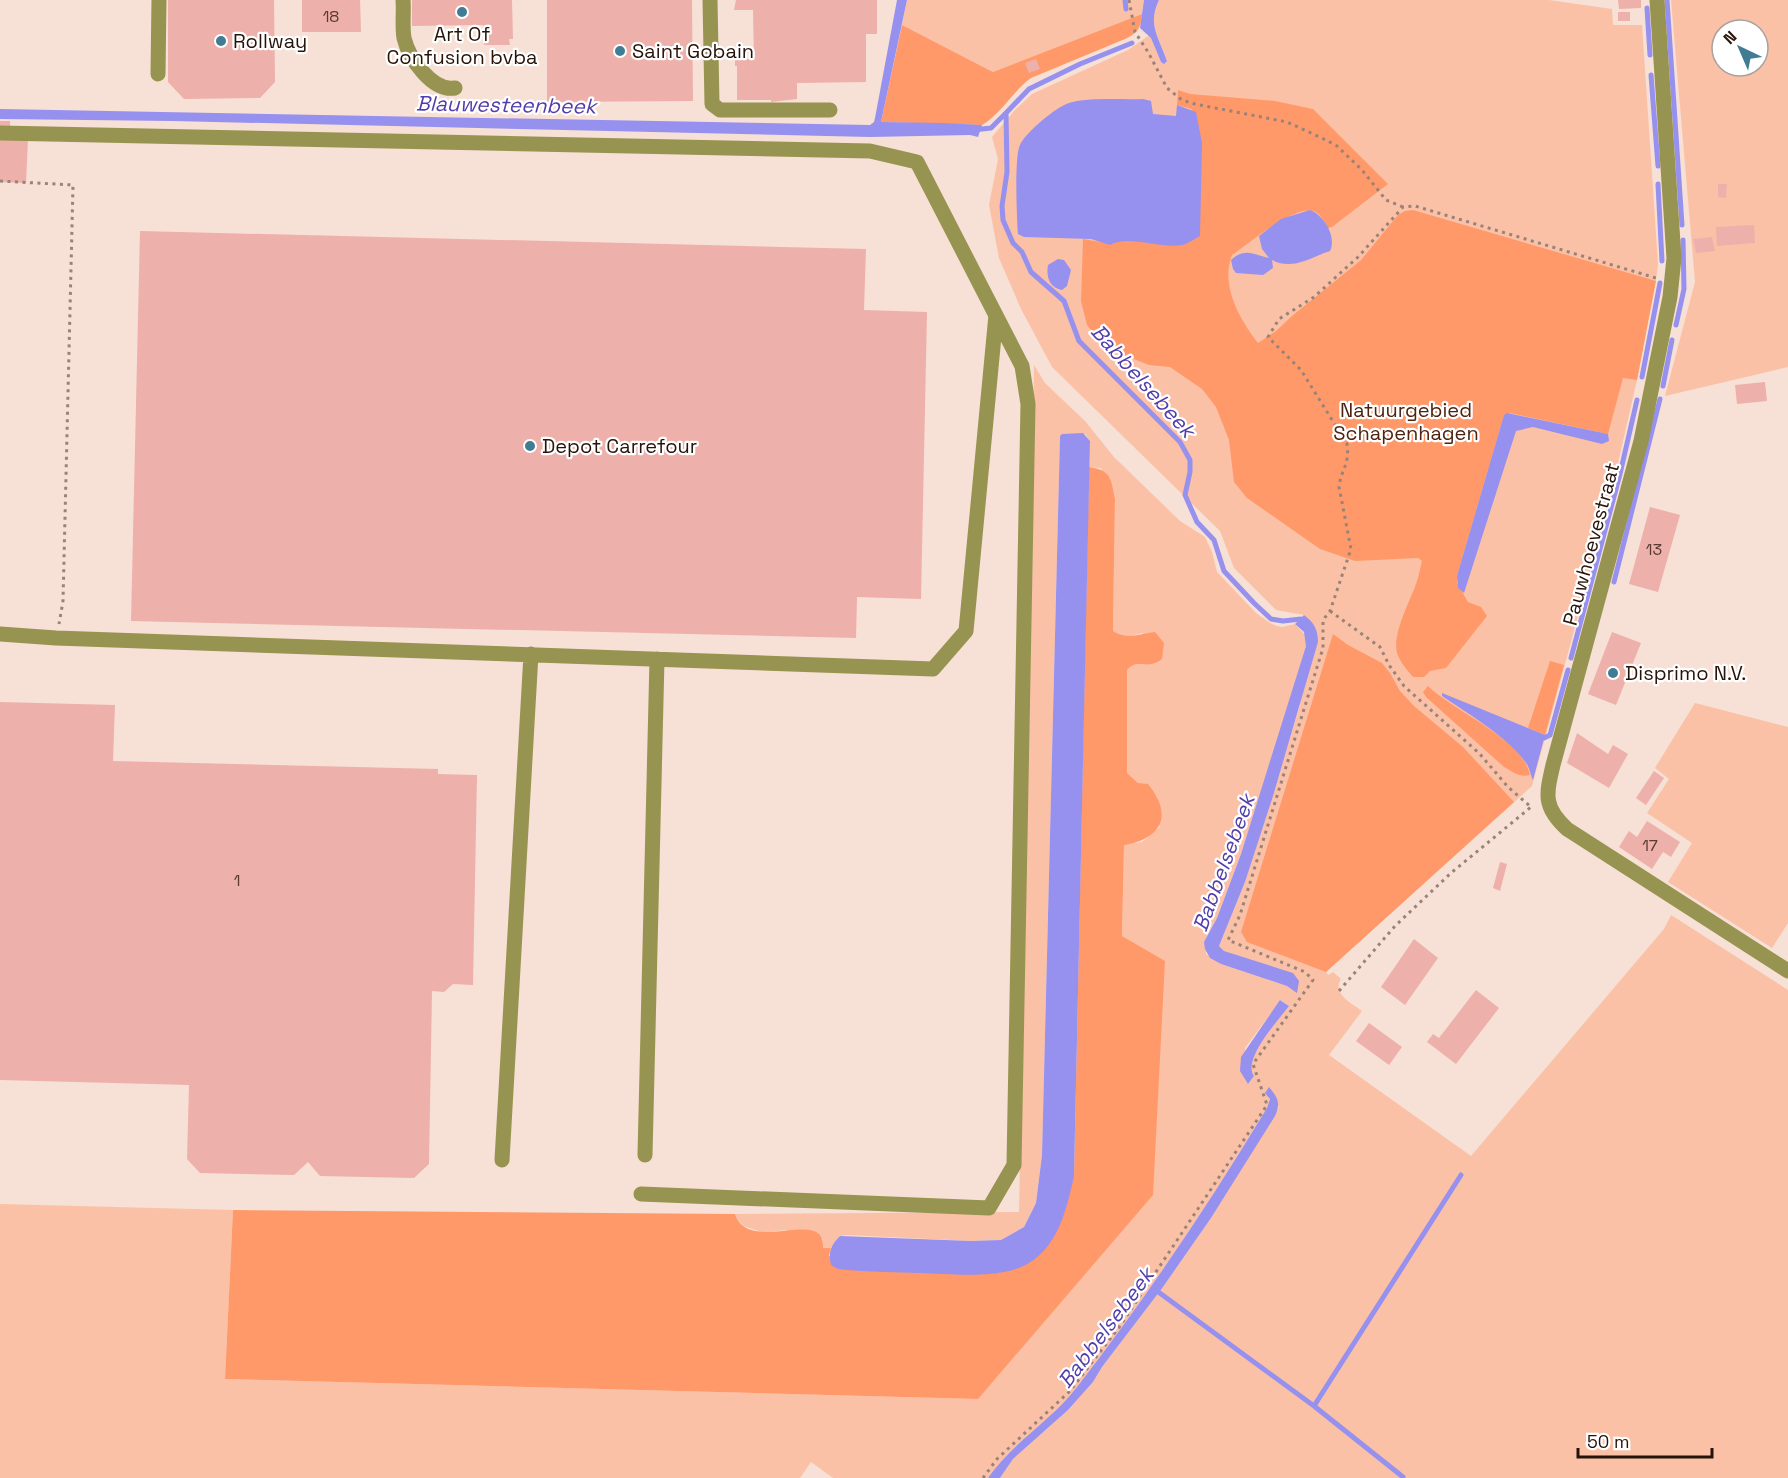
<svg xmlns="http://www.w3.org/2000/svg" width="1788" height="1478" font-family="'Space Grotesk',sans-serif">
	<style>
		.green { fill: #fbc1a6; fill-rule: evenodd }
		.forest { fill: #ff996a }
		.water { fill: #9690ef }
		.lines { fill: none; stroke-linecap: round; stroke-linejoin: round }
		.stream { stroke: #9690ef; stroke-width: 5 }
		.building { fill: #eeb0aa }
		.path { stroke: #998379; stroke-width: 3; stroke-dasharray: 3 4.5; stroke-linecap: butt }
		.minor { stroke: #979350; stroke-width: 15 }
		.poi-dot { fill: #407c93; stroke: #fff; stroke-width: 2 }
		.labels { text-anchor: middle; stroke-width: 4.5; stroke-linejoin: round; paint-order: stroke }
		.number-label { font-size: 16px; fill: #583a31 }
		.poi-label { font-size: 20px; fill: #261309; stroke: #fff; text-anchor: start }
		.park-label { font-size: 20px; fill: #4c2411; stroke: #fff }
		.street-label { font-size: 20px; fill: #261309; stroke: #fff }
		.water-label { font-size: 21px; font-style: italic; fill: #513eac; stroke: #fff }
	</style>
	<rect width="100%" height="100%" fill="#f7e0d5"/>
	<path class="green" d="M907 0H1144L1142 14 993 72 902 25Z
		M1159 0H1549L1612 9 1613 25H1642L1658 264 1657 273 1637 380 1610 498 1532 786 1326 972 1328 975 1333 972 1341 979C1332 994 1351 1003 1362 1011L1329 1055 1471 1156 1664 929 1671 915 1788 990V1478H1000L1013 1459 1068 1410 1093 1382 1102 1367 1163 1287 1211 1218 1279 1107 1269 1096 1270 1101 1267 1108C1209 1204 1146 1298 1077 1387 1051 1421 1014 1442 988 1478H833L811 1462 800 1478H0V1204L233 1210 225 1379 978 1399 1165 962 1122 936 1124 844 1142 842 1160 827 1138 783 1127 773V670C1135 661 1142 663 1153 664L1143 633C1131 636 1123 638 1113 631L1115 499 1101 468 1089 467 1090 441 1085 434H1062L1060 436 1042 1155 1036 1203 1024 1227 1001 1240 971 1241 847 1235 840 1236 831 1248H823V1239L785 1230 764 1233 744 1226 737 1219 735 1214 1019 1212 1034 365 1045 383 1085 421 1114 457 1180 521 1205 537 1212 552 1217 572 1256 613 1270 623 1277 626 1282 627 1295 624 1306 636V646L1293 691 1241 854 1217 918 1207 936 1206 954 1221 964 1299 990 1224 951 1219 946 1245 882 1300 705 1310 620 1304 615 1276 610 1234 568 1220 531 1052 367 1021 309 999 258 989 205 998 159 992 137 1015 110 1032 94 1128 50 1148 36 1151 38 1161 62 1167 60C1159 37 1147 25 1159 0ZM1281 1000 1289 1006C1277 1022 1242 1058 1254 1076L1248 1084 1245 1048Z
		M1671 0H1788V367L1665 396 1695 282ZM1722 30H1758V66H1722Z
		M1695 703 1788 727V923L1772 948 1668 882 1692 843 1647 813 1669 779 1655 768Z"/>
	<path class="forest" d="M1142 14C1141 28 1138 33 1125 39L1031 78C1013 91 1001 114 982 125L881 122 902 25 993 72Z
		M1178 90 1190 94 1275 101 1313 109 1388 184 1332 227 1328 228C1325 222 1319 212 1313 211 1294 205 1248 244 1232 255 1220 285 1240 320 1258 343L1276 331 1292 316 1361 260 1398 215 1405 211 1413 210 1656 281 1637 380 1623 378 1608 434 1510 413 1504 415 1457 576V583L1468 602 1481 607 1487 616 1446 668 1430 671 1424 677H1413C1407 670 1400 662 1397 653 1392 634 1410 601 1416 584 1419 576 1420 568 1422 561L1418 558 1355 561 1320 549 1247 498 1234 482 1229 440 1216 407 1202 389 1170 367 1149 365 1116 352 1096 336 1087 325 1081 301 1083 239 1112 244 1121 240 1192 109 1177 105Z
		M1089 467C1112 470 1111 480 1115 499L1113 631C1126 640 1140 634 1155 632L1164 643 1162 659C1161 660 1154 664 1152 664 1141 666 1136 660 1127 670V773L1138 783 1148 784C1173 815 1163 838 1124 845L1122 936 1165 961 1153 1195 978 1399 225 1379 233 1210 735 1214C749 1256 826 1205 823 1248H831L829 1256 999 1273 1074 1176Z
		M1333 634 1348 645 1382 663 1390 673 1400 691 1414 706 1463 747 1514 802 1326 972 1247 942 1241 932Z
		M1550 661 1564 665 1545 735 1528 728Z
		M1428 686C1453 711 1523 739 1530 775 1520 778 1513 772 1504 767L1426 697 1423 692Z"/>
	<path class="water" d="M897 0H907L881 122 943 123 982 125 978 137 970 135 870 137 173 121 0 119V109L870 125 874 122 875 118Z
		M1144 0H1159C1147 25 1159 37 1167 61L1164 64 1161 62 1151 38 1140 28Z
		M1143 99 1151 101 1153 114 1176 116 1177 105 1196 112 1202 143 1200 236C1194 239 1188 244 1182 245 1160 249 1128 234 1110 245L1091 239 1024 237 1018 234C1017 219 1014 157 1020 145 1025 133 1056 107 1069 103 1090 97 1121 100 1143 99Z
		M1310 210C1324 215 1337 237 1330 251 1311 257 1293 271 1272 260L1273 268 1263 275 1236 273 1233 269 1231 260C1245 247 1254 255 1269 258L1262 249 1259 236 1281 219Z
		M1058 259 1064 260 1071 270 1067 286 1062 290C1049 288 1046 276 1048 265Z
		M1507 413 1608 434 1609 441 1602 444 1533 427 1516 431 1464 593 1458 588 1457 576 1504 415Z
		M1083 433 1090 441 1074 1176C1067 1207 1059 1245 1029 1263 1001 1280 952 1274 920 1273 893 1272 865 1272 838 1269L831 1265C828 1252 831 1245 840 1236L971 1241 1001 1240 1024 1227 1036 1203 1042 1155 1060 436 1062 434Z
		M1304 615C1314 622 1318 630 1318 642L1273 796 1245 882 1219 946 1224 951 1293 973 1299 981 1297 993 1287 986 1221 964 1210 958 1205 949 1204 942 1217 918 1241 854 1306 646 1304 632 1295 624Z
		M1442 693 1545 735 1533 780C1530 774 1530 768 1526 763 1509 738 1467 713 1442 696Z
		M1280 1000 1289 1006C1278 1021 1242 1059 1254 1076L1248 1084 1240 1071 1241 1057Z
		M1269 1087C1278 1098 1281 1103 1275 1116L1211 1218 1163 1287 1102 1367 1093 1382 1068 1410 1013 1459 1000 1478H988C1014 1441 1051 1421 1077 1387 1146 1298 1209 1204 1267 1108L1270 1099 1265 1093Z"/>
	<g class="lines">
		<path class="stream" d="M1125 0 1126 9
			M1667 0 1682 225
			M1647 8 1650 55
			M1132 43 1080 64 1029 89 1006 113 1007 172 1002 206 1003 220 1013 243 1022 252 1031 272 1064 301 1079 341 1180 442 1190 460V472L1185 495 1197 522 1214 540 1224 571 1254 603 1271 619 1283 621 1301 619 1305 622
			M1651 75 1658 166
			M973 130 991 128 1006 113
			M1658 184 1662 261
			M1676 325 1684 289 1683 240
			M1642 377 1660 283
			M1663 386 1672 340
			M1614 582 1660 399
			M1571 658 1620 474 1637 400
			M1544 738 1550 735 1568 670
			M1157 1291 1314 1406 1403 1477
			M1314 1406 1461 1175"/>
	</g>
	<path class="building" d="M168 0H274L275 82 260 98 184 99 168 82Z
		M302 0H360L361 32H302Z
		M412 0H512L513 39H509L510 45H484L483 25 412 26Z
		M547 0H692L693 101 547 102Z
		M736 0H877V34H866V82L797 83V99L771 102V100H737V66H735V59H754L753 10H734Z
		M1618 0H1641V8L1619 9Z
		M1618 12H1630V21H1618Z
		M1036 59 1040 69 1029 73 1025 63Z
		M0 121H10V138L28 139 26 183 0 182Z
		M1718 184H1727L1726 198 1718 197Z
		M1754 225 1755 243 1717 246 1716 227Z
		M140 231 866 249 864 310 927 312 921 599 857 597 856 638 131 621Z
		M1712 237 1715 251 1696 253 1693 239Z
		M1765 382 1767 401 1737 404 1735 385Z
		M1650 507 1680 515 1658 592 1629 584Z
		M1612 632 1641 643 1616 705 1588 694Z
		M0 702 115 705 113 761 438 769V774L477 775 473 985 453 984 444 992 432 991 429 1164 414 1178 320 1176 308 1162 294 1175 200 1173 187 1159 189 1085 0 1080Z
		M1577 733 1608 754 1613 745 1628 754 1609 788 1567 763Z
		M1654 771 1664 778 1646 805 1636 798Z
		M1647 821 1680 842 1671 857 1663 852 1652 869 1619 847 1629 831 1637 837Z
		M1500 862 1507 864 1500 891 1493 888Z
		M1414 939 1438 958 1405 1005 1381 987Z
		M1476 990 1499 1008 1456 1064 1427 1042 1433 1034 1439 1038Z
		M1369 1023 1402 1047 1389 1065 1356 1041Z"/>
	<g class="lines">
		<path class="path" d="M1129 0 1135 32 1148 52 1167 88 1182 100 1195 104 1287 122 1326 140 1337 146 1362 170 1386 200 1403 207
			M0 181 73 185 63 601 59 624
			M1330 611 1380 647 1389 665 1404 686 1479 753 1508 787 1531 807
			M1339 991 1395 926 1451 873 1531 807 1534 806
			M983 1478 997 1459 1070 1391 1120 1326 1267 1105 1253 1064 1313 980 1305 972 1228 940 1240 915 1323 648V620L1330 611 1351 549 1339 487C1341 469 1350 465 1347 444L1301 370 1268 337 1279 319 1314 297 1358 257 1403 207 1415 206 1656 278"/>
		<path class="minor" d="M403 0C404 12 402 27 404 38 409 59 433 92 455 88
			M710 0 712 104 720 110H830
			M1657 0 1674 258 1670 297 1641 441 1553 765C1546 795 1543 807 1567 829L1788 971
			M158 74 159 0
			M0 133 870 151 917 162 1022 366 1028 404 1014 1165 989 1208 641 1194
			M0 634 56 638 933 669 966 631 996 315
			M645 1155 657 659
			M502 1160 531 654"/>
	</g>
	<g class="poi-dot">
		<circle cx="462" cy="12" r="6"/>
		<circle cx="221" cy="41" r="6"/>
		<circle cx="620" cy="51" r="6"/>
		<circle cx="530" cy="446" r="6"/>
		<circle cx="1613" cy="673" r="6"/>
	</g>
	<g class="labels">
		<g class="number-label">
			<text x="331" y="22">18</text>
			<text x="1654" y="555">13</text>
			<text x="1650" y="851">17</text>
			<text x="237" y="886">1</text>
		</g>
		<g class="poi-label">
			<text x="462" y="41" text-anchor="middle">Art Of<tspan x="462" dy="23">Confusion bvba</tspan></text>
			<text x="233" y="48">Rollway</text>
			<text x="632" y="58">Saint Gobain</text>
			<text x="542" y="453">Depot Carrefour</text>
			<text x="1625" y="680">Disprimo N.V.</text>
		</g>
		<g class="park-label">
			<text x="1406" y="417">Natuurgebied<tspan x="1406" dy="23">Schapenhagen</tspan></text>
		</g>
		<g class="street-label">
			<text transform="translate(1591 544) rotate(-75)" y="7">Pauwhoevestraat</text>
		</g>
		<g class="water-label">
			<text transform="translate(506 105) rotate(1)" y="7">Blauwesteenbeek</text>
			<text transform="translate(1143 381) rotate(48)" y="7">Babbelsebeek</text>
			<text transform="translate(1224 863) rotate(-70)" y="7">Babbelsebeek</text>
			<text transform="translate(1106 1328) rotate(-53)" y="7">Babbelsebeek</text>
		</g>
	</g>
	<g transform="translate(1740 48) rotate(316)"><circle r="28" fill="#ffffff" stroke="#a8a19d" stroke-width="1.5"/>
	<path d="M0-4.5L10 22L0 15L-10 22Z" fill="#407c93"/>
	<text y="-9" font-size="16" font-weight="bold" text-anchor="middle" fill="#261309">N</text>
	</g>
	<path d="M1578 1448v9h134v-9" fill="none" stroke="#261309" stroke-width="3"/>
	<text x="1587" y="1448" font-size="18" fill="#261309" stroke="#ffffff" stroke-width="4.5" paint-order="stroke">50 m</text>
</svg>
